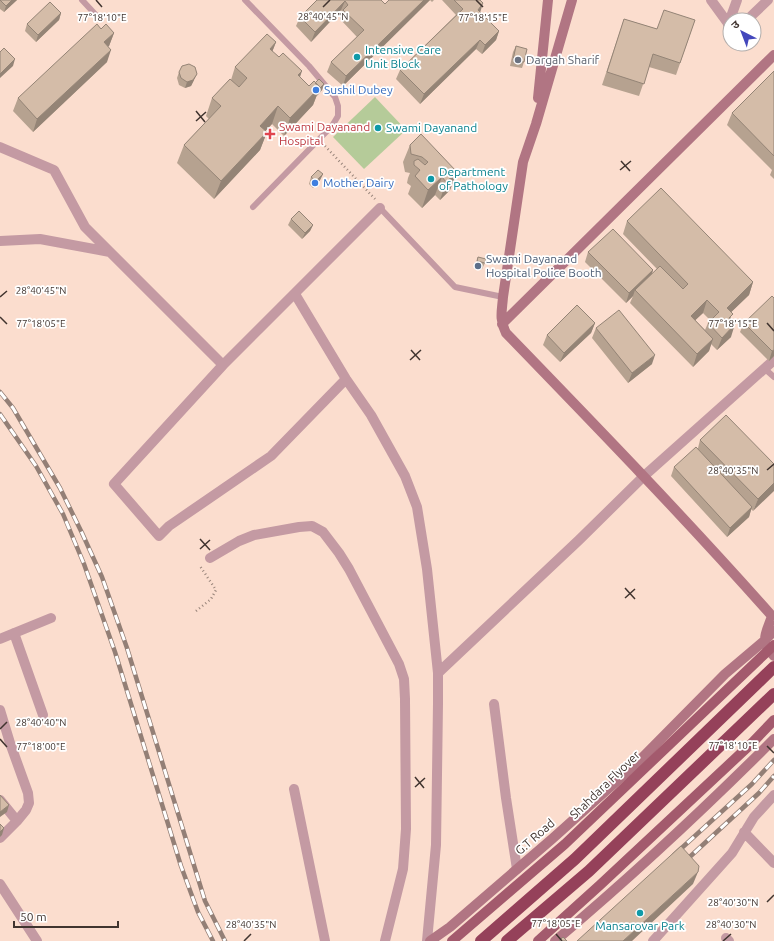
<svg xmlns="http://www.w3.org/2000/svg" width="774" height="941" font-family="Ubuntu,'Noto Sans Devanagari',sans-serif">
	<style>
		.green { fill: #b5cb99 }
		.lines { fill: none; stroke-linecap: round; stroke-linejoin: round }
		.path { stroke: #98847a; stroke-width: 2.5; stroke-dasharray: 1 3; stroke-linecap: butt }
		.lane { stroke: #c49aa3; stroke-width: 6 }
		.street { stroke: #c49aa3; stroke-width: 10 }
		.secondary { stroke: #b17583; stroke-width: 10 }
		.primary { stroke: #a35a6d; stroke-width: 10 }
		.highway { stroke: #95415a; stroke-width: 12 }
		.rail-casing { stroke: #937f76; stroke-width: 4.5 }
		.rail { stroke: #fff; stroke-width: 3; stroke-dasharray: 9; stroke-linecap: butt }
		.primary-bridge { stroke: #a35a6d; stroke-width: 10 }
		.wall { fill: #b6a290; fill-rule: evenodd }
		.shaded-wall { fill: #948476 }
		.building { fill: #d4bca8; stroke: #948476 }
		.ticks { fill: none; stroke: #40342f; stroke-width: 1.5 }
		.culture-dot { fill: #0f9aa8; stroke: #fff; stroke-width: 1.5 }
		.worship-dot { fill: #6b7280; stroke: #fff; stroke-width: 1.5 }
		.shop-dot { fill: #3f7fe0; stroke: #fff; stroke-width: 1.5 }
		.health-dot { fill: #e0444e; stroke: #fff; stroke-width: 1.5 }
		.service-dot { fill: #5c6f8a; stroke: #fff; stroke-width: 1.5 }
		.labels { text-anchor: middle; stroke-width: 3.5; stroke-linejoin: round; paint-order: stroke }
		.culture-label { font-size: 12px; fill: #0d838f; stroke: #fff; text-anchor: start }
		.worship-label { font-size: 12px; fill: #5b616d; stroke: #fff; text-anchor: start }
		.shop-label { font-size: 12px; fill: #366cbe; stroke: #fff; text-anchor: start }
		.health-label { font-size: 12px; fill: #be3a42; stroke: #fff; text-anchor: start }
		.service-label { font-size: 12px; fill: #4e5e75; stroke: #fff; text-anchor: start }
		.street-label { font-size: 12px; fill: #40342f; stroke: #fff }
		.ticks-label { font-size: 10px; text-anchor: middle; fill: #40342f; stroke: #fff; stroke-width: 3.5; stroke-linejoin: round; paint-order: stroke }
	</style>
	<rect width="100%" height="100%" fill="#fbddce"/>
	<path class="green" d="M375 97 406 130 364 169 333 137Z"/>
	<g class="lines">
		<path class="path" d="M325 146 375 199
			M196 611 211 599 216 590 200 566"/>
		<path class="lane" d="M82 0 95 14
			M245 0 309 66 335 97 338 106V116L332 126 253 207
			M380 208 455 287 503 297
			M765 369 774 377"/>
		<path class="street" d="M711 0 730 26
			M747 20 768 0
			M728 25 737 0
			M0 147 54 170 85 227 223 365 380 208
			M0 241 40 239 110 252
			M295 294 346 379 371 415 405 476 417 507 427 569 438 673V703L436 845 427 941
			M223 365 114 484 159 536 169 526 271 456 346 379
			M210 558 239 541 254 535 299 527 312 526 323 532 339 553 349 569 399 664 404 679 405 699 406 829 403 869 385 941
			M14 633 43 715
			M0 639 51 618
			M438 673 579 540 644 476 774 360
			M494 704 506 798 517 869
			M0 710 10 743 28 793 29 803 26 810 17 821 0 838
			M294 789 325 941
			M0 800 17 821
			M744 832 774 863
			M0 884 37 941
			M726 938 729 941
			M653 941 732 853 754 817 774 795"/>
		<path class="secondary" d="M572 0 536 124 523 162 503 297C502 311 499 319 506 333 596 426 686 519 772 616
			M538 98 548 0
			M502 324 774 55
			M772 616C766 634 759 641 774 656
			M430 941 450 927 552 839 638 762 725 674 764 641 774 631
			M555 941C631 877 704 809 774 739"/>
		<path class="primary" d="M538 941 600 885 752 743 774 720"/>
		<path class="highway" d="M481 941 575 859 774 667
			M507 941 589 871 774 694"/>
		<g class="rail-casing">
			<path id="rail" d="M0 392 13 408 60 488 82 533 102 577 127 648 205 901 225 941
				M0 414 36 466 63 514 84 564 115 652 181 866 198 912 213 941
				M674 855 752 784 774 760
				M681 865 759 793 774 776"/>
		</g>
		<use href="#rail" class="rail"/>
		<path class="primary-bridge" d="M452 941 565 844 774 645"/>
	</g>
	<path class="wall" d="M0 0H17L4 12 0 9Z
		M317 0H381L385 4 389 0H434L432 2 430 0 343 86 327 72 331 62 357 37 340 19 342 12 341 10 311 42 296 26 300 17Z
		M442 0H480V12L499 31 496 40 482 54 476 49 420 104 396 79 400 70 456 15Z
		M61 13 59 20 36 42 25 31 27 24Z
		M624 19 657 29 695 20 676 75 649 67 639 96 602 85Z
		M101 29 114 33 109 46H108L107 62 33 132 13 111 18 98Z
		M276 42 272 52 309 86 315 83 324 84 322 90 317 95 313 105 284 136 272 124 265 131 267 132 260 150 214 199 177 163 184 145 209 119 206 116 212 98 231 80 235 67Z
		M516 46 524 62 522 68 510 66 513 52Z
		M774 71V179L770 175 772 170 727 125 732 113Z
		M179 72 194 80 191 86 185 88 179 85 177 78Z
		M410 145 457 172 450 190 440 200 435 195 422 208 408 194 411 186 407 183 408 178 410 173 405 172 403 162Z
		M323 174 320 180 313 188 309 184 311 177Z
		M291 219 313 225 310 231 302 239 288 225Z
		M627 221 753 282 749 295 731 312V337L717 350 711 344 709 351 693 367 630 303 633 296 626 303 585 262 588 252 653 270 652 274 657 269 623 234ZM703 313 710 320 708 323 705 330 695 320Z
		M478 257 485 263 482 269 475 267Z
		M774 298V356L769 361 740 332 744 323Z
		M595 323 591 333 560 362 543 345 547 335Z
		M596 328 652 364 628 383 592 338Z
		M700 440 774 464 753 511 751 509 749 517 727 537 671 476 674 467 698 448Z"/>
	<path class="shaded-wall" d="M12 0H17L4 12 6 6Z
		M424 0H430L343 86 346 76Z
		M345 1 341 10 311 42 315 32Z
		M483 3 480 13 478 10Z
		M61 13 59 20 36 42 38 35Z
		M499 31 496 40 482 54 485 45Z
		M114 33 109 46 99 55 104 42Z
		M480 40 476 49 420 104 424 94Z
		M276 42 269 60 270 49Z
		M111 50 107 62 33 132 37 119Z
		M15 59 13 66 0 78V74Z
		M302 71 296 89 298 75Z
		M197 74 191 86 185 88 187 82Z
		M324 84 322 90 317 96 319 89Z
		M320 87 313 105 284 136 290 118Z
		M278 106 272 124 253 144 260 126Z
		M267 132 260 150 214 199 221 181Z
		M457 172 450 190 440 200 446 182Z
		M323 174 320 180 313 188 316 181Z
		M442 177 435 195 422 208 428 190Z
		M313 225 310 231 302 239 305 233Z
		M653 270 650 279 635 290 633 296 626 303 629 293Z
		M753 282 749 295 722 321 727 308Z
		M707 300 703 313 686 329 691 316Z
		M595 323 591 333 560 362 564 353Z
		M735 324 731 337 717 350 722 338Z
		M713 339 709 351 693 367 697 354Z
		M774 350V356L769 361 772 351Z
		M655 355 652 364 628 383 632 373Z
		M774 483V491L753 511 758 499Z
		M752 507 749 517 727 537 730 528Z
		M9 805 7 812 0 817V812Z
		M4 828 2 835 0 837V832Z
		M698 872 693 884 632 941H623Z"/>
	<path class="building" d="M0 0H12L6 6Z
		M317 0H381L385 4 389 0H424L346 76 331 62 364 30 343 10 348 5 345 1 315 32 300 17Z
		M454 0H480L483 3 478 10 499 31 485 45 480 40 424 94 400 70 463 9Z
		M50 2 61 13 38 35 27 24Z
		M664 10 695 20 680 63 653 54 644 84 607 72 624 19 657 29Z
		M97 24 101 29 106 24 114 33 104 42 111 50 37 119 18 98Z
		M267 34 276 42 270 49 279 57 283 53 302 71 298 75 309 86 314 81 320 87 290 118 278 106 260 126 267 132 221 181 184 145 221 106 212 98 230 79 239 87 247 78 235 67Z
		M516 46 527 49 524 62 513 60Z
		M4 48 15 59 0 74V52Z
		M189 64 195 67 197 74 193 80 187 82 181 78 179 72 182 66Z
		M774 71V156L732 113Z
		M319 79 324 84 319 89 320 87 315 83Z
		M421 134 457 172 446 182 442 177 428 190 415 176 420 170 414 165V161L418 159 425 165 428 162 422 157 411 154 410 145Z
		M318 170 323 174 316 181 311 177Z
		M661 188 753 282 727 308 733 314 729 318 735 324 722 338 708 323 719 312 707 300 691 316 713 339 697 354 635 290 660 266 683 289 688 284 627 221Z
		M299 211 313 225 305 233 291 219Z
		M613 229 653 270 629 293 588 252Z
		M478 257 486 259 485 263 477 261Z
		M772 296 774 298V350L772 351 744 323Z
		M577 305 595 323 564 353 547 335Z
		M619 310 655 355 632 373 596 328Z
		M726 415 774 464V483L758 499 700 440Z
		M696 447 752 507 730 528 674 467Z
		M0 795 9 805 0 812Z
		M0 824 4 828 0 832Z
		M681 846 699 866 698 872 623 941H577Z
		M563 937 567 941H559Z"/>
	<path class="ticks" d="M96 0 102 7M476 0 483 7M323 7 330 0M196 111 205 122M196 121 206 112M621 161 630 171M620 170 631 161M0 297 7 291M0 317 7 324M767 323 774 331M411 350 420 360M410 360 421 350M767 470 774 464M200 539 210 550M200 549 210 540M625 588 635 599M625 598 635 589M0 729 7 722M0 739 7 747M767 746 774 753M415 777 424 788M415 787 425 778M767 902 774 895M556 934 562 941M244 941 251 934M723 941 731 934"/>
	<g class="culture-dot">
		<circle cx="357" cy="57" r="4"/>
		<circle cx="378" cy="128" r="4"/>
		<circle cx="431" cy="179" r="4"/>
		<circle cx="640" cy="913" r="4"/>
	</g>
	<circle class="worship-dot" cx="518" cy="60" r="4"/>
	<g class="shop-dot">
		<circle cx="316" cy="90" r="4"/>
		<circle cx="315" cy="183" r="4"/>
	</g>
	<path class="health-dot" d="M268 128h4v4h4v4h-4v4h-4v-4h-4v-4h4z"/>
	<circle class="service-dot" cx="478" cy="266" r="4"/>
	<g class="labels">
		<g class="culture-label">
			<text x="365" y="54">Intensive Care<tspan x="365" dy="14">Unit Block</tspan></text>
			<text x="386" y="132">Swami Dayanand</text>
			<text x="439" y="176">Department<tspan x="439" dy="14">of Pathology</tspan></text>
			<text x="640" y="930" text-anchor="middle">Mansarovar Park</text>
		</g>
		<g class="worship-label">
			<text x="526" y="64">Dargah Sharif</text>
		</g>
		<g class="shop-label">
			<text x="324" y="94">Sushil Dubey</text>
			<text x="323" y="187">Mother Dairy</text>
		</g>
		<g class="health-label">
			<text x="279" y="131">Swami Dayanand<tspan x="279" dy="14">Hospital</tspan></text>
		</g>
		<g class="service-label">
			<text x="486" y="263">Swami Dayanand<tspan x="486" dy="14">Hospital Police Booth</tspan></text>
		</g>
		<g class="street-label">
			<text transform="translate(605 785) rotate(-44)" y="4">Shahdara Flyover</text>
			<text transform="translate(535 837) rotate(-41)" y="4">G.T Road</text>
		</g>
	</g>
	<g class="ticks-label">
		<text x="323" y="20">28°40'45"N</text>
		<text x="102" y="21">77°18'10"E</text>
		<text x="483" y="21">77°18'15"E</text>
		<text x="41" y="294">28°40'45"N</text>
		<text x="733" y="327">77°18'15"E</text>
		<text x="41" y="327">77°18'05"E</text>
		<text x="733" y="474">28°40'35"N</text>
		<text x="41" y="726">28°40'40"N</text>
		<text x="733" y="749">77°18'10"E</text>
		<text x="41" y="750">77°18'00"E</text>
		<text x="733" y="906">28°40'30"N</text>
		<text x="556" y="927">77°18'05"E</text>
		<text x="251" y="928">28°40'35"N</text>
		<text x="731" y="928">28°40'30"N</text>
	</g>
	<g transform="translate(742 32) rotate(318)"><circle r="19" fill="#ffffff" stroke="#b3aeac"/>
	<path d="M0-3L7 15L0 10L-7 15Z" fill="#4347bc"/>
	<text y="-6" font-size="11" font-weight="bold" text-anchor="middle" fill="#40342f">उ</text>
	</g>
	<path d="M14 921v6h104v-6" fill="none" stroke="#40342f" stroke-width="2"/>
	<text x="20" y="921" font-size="12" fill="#40342f" stroke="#ffffff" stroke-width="3" paint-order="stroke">50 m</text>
</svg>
